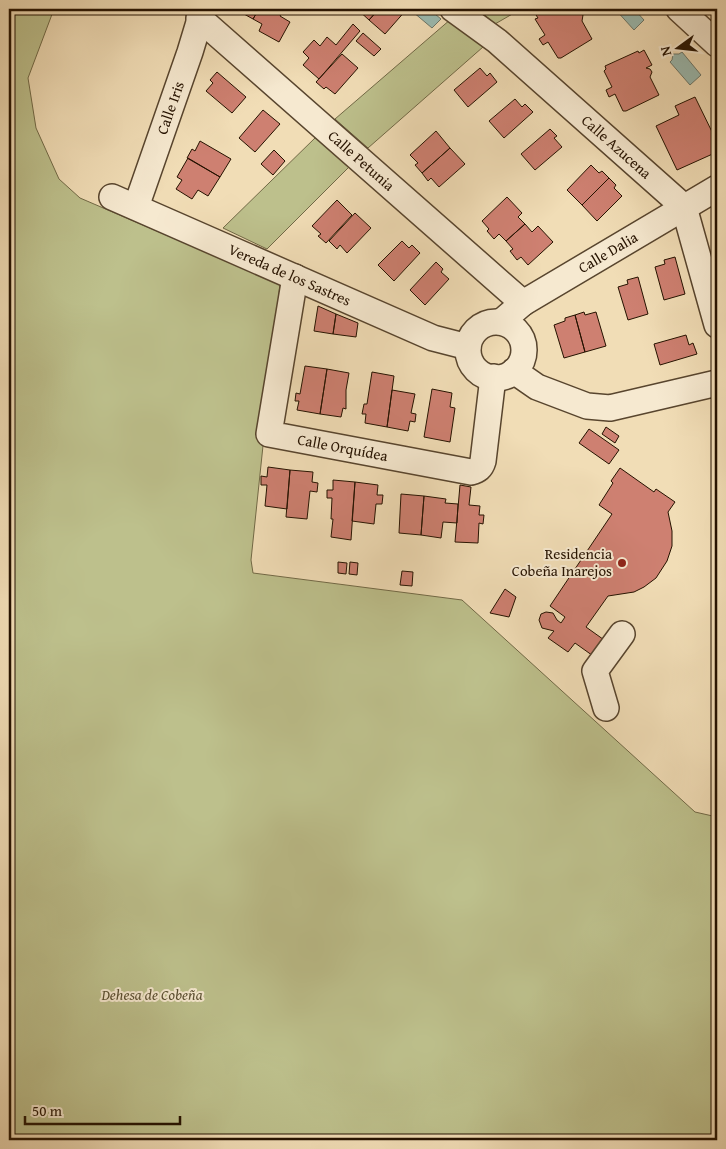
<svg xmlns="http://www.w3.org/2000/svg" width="726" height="1149" font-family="'Gentium Book Plus',serif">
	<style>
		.green { fill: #bdc08c; stroke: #716946 }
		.water { fill: #9bbbb1; stroke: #6c776a }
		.building { fill: #ce8071; stroke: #251200 }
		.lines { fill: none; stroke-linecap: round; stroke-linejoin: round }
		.minor-casing { stroke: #58452e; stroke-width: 28 }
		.minor { stroke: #f6e9d0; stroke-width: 25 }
		.poi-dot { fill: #8f2418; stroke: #f6e9d0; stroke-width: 2 }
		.labels { text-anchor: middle; stroke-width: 4; stroke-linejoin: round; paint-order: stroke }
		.street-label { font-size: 15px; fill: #251200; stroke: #f6e9d0 }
		.poi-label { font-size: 15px; fill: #251200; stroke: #f6e9d0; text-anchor: end }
		.park-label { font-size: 15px; font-style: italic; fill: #5a4f31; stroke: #f6e9d0 }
	</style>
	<rect width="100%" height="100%" fill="#f1ddb6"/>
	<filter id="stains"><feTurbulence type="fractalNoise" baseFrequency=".004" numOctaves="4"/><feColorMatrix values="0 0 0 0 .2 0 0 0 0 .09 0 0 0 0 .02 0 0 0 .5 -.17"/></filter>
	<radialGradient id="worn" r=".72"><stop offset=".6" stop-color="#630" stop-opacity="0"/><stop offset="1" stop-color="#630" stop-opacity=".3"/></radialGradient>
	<path class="green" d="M9 9H54L28 78 36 128 59 179 80 198 280 284 251 560 253 573 462 600 695 812 717 817V1140H9Z
		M478 9H521L495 24Z
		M451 19 483 47 368 148 335 119Z
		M316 137 350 166 267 249 223 228Z"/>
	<path class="water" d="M415 9H429L441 19 432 28 413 12Z
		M615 9H634L644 20 634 30Z
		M682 52 701 75 690 85 670 62 672 60 673 54H679Z"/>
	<path class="building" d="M235 9H259L253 19Z
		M259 9H284L280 16 290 22 279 42 259 31 262 24 253 19Z
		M357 9H379L369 20Z
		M379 9H407L385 34 369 20Z
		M546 9H582L577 13 583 15 582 21 592 39 561 58H558L548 42 543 45 539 39 545 35 535 19 538 18 536 15Z
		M353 24 360 31 319 79 303 65 309 58 303 52 314 40 320 46 327 37 336 45Z
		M363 33 381 49 374 56 356 41Z
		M644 50 652 65 646 68 650 69 652 72 650 77 659 95 626 111H623L615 94 609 97 606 90 612 87 604 71 606 69 605 66 638 51 639 53Z
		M342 54 358 68 335 94 326 87 324 89 316 82Z
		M480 68 487 76 490 73 497 82 468 107 454 90Z
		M217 72 246 97 232 113 206 91 213 83 210 80Z
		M695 97 717 142V152L677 170 656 126 679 115 675 106Z
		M515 99 522 107 525 104 533 112 504 138 489 121Z
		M263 110 280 124 255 152 239 138Z
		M550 129 557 136 554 138 562 147 535 170 521 154Z
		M436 131 450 148 422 173 415 165 418 163 410 155Z
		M200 141 231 159 220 177 187 158 192 149 195 151Z
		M450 148 465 164 439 187 431 178 428 181 422 173Z
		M274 150 285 161 273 175 261 164Z
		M188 158 220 177 208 196 198 190 192 199 176 189 182 180 177 177Z
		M591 165 599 173 602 171 609 178 582 205 567 190Z
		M609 178 616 185 614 188 622 196 597 221 582 205Z
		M507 197 522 213 518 217 525 224 506 241 499 234 494 239 487 231 489 229 482 221Z
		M337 200 352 215 326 243 318 236 321 234 312 226Z
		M355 213 371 228 347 253 340 245 337 249 329 241Z
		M525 224 532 232 538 226 553 242 528 265 521 257 517 260 510 251 513 249 506 241Z
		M402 241 409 248 412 245 420 253 394 281 378 265Z
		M675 257 685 294 664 300 655 267 665 264 664 260Z
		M436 262 443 269 441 272 449 279 425 305 410 290Z
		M638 277 648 314 628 320 618 287 628 284 627 280Z
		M318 306 336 314 333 334 314 331Z
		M584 312 585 315 596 312 606 346 585 352 575 315Z
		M336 314 358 323 356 337 333 334Z
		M575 315 585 352 564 358 554 325 565 321V318Z
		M686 335 689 345 693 343 697 354 660 365 654 344Z
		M305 366 327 369 320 414 297 410 299 401H295L296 393 300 394Z
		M327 369 349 373 346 390V409L343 408 341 417 320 414Z
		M372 372 394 376 387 427 365 423 366 414H362L364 404H367Z
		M432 389 452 393 450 407 455 408 450 442 424 437Z
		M392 390 415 394 411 413 416 414 415 422 410 421 408 431 387 427Z
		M606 427 619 436 615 443 602 434Z
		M589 429 619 450 609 464 579 443Z
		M268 467 290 470 287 509 265 506 267 485H261V476L267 477Z
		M620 468 654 492 656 489 675 502 668 512 672 531V546L667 561 656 578 644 587 634 592 608 596 586 627 607 642 596 658 575 643 568 652 548 638 554 631 542 628 539 620 541 614 546 612 553 613 557 620 561 623 565 617 550 606 612 514 599 505 613 483 611 481Z
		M290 470 313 472 312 482 318 483 317 492 310 491 307 519 286 517Z
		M333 480 355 482 351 540 331 537 333 519H331L332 498H327V490H333Z
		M355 482 378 485 377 495H383L382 504H376L374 524 352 521Z
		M460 485 471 487 469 505 480 506 479 515H484L483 524 479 523 478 543 455 542Z
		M401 494 424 496 421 535 399 533Z
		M424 496 446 499 445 503 458 504 457 523 443 522 441 538 421 535Z
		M338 562 347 563 346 574 338 573Z
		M350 562 358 563 357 575 349 574Z
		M402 571 413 572 412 586 400 585Z
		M505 589 516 597 509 617 490 613Z"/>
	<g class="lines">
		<g class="minor-casing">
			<g id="minor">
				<path id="s1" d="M453 9 497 41 684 207 717 325"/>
				<path d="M679 9 717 44"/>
				<path id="s2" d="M199 18 523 303"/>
				<path id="s3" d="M112 197 433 338 468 347"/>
				<path id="s4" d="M136 207 190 52 203 9"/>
				<path id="s5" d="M295 277 269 434 471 472C478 470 481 468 483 461L493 377"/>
				<path id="s6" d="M501 322 523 303 717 188"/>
				<circle cx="496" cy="350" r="28"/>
				<path d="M514 371 537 387 587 406 610 408 717 383"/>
				<path d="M606 708 595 671 622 634"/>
			</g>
		</g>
		<use href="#minor" class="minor"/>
	</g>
	<circle class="poi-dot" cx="622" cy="563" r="5"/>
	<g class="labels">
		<g class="street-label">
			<text dy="5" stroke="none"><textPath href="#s4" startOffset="105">Calle Iris</textPath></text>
			<text dy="5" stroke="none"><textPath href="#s1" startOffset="214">Calle Azucena</textPath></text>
			<text dy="5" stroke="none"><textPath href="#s2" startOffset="216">Calle Petunia</textPath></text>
			<text dy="5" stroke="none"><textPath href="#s6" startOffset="128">Calle Dalia</textPath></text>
			<text dy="5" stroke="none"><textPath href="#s3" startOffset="194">Vereda de los Sastres</textPath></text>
			<text dy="5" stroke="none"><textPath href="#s5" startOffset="234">Calle Orquídea</textPath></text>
		</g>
		<g class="poi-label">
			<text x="612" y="559">Residencia<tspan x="612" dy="17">Cobeña Inarejos</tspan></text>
		</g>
		<g class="park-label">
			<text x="152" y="1000">Dehesa de Cobeña</text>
		</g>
	</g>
	<rect width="726" height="1149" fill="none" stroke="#f1ddb6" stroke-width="30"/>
	<rect x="10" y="10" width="706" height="1129" fill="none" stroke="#251200" stroke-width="2.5"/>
	<rect x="15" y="15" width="696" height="1119" fill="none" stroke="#251200"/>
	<g transform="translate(678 48) rotate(255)" stroke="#f6e9d0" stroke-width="4" paint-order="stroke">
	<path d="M0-4L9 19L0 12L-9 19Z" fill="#251200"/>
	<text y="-8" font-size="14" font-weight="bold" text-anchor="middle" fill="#251200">N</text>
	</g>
	<path d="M25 1116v8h155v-8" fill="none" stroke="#251200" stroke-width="2.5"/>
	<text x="32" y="1116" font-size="15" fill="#251200" stroke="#f6e9d0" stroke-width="4" paint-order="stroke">50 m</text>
	<rect width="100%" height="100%" filter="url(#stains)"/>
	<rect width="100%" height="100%" fill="url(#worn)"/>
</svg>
